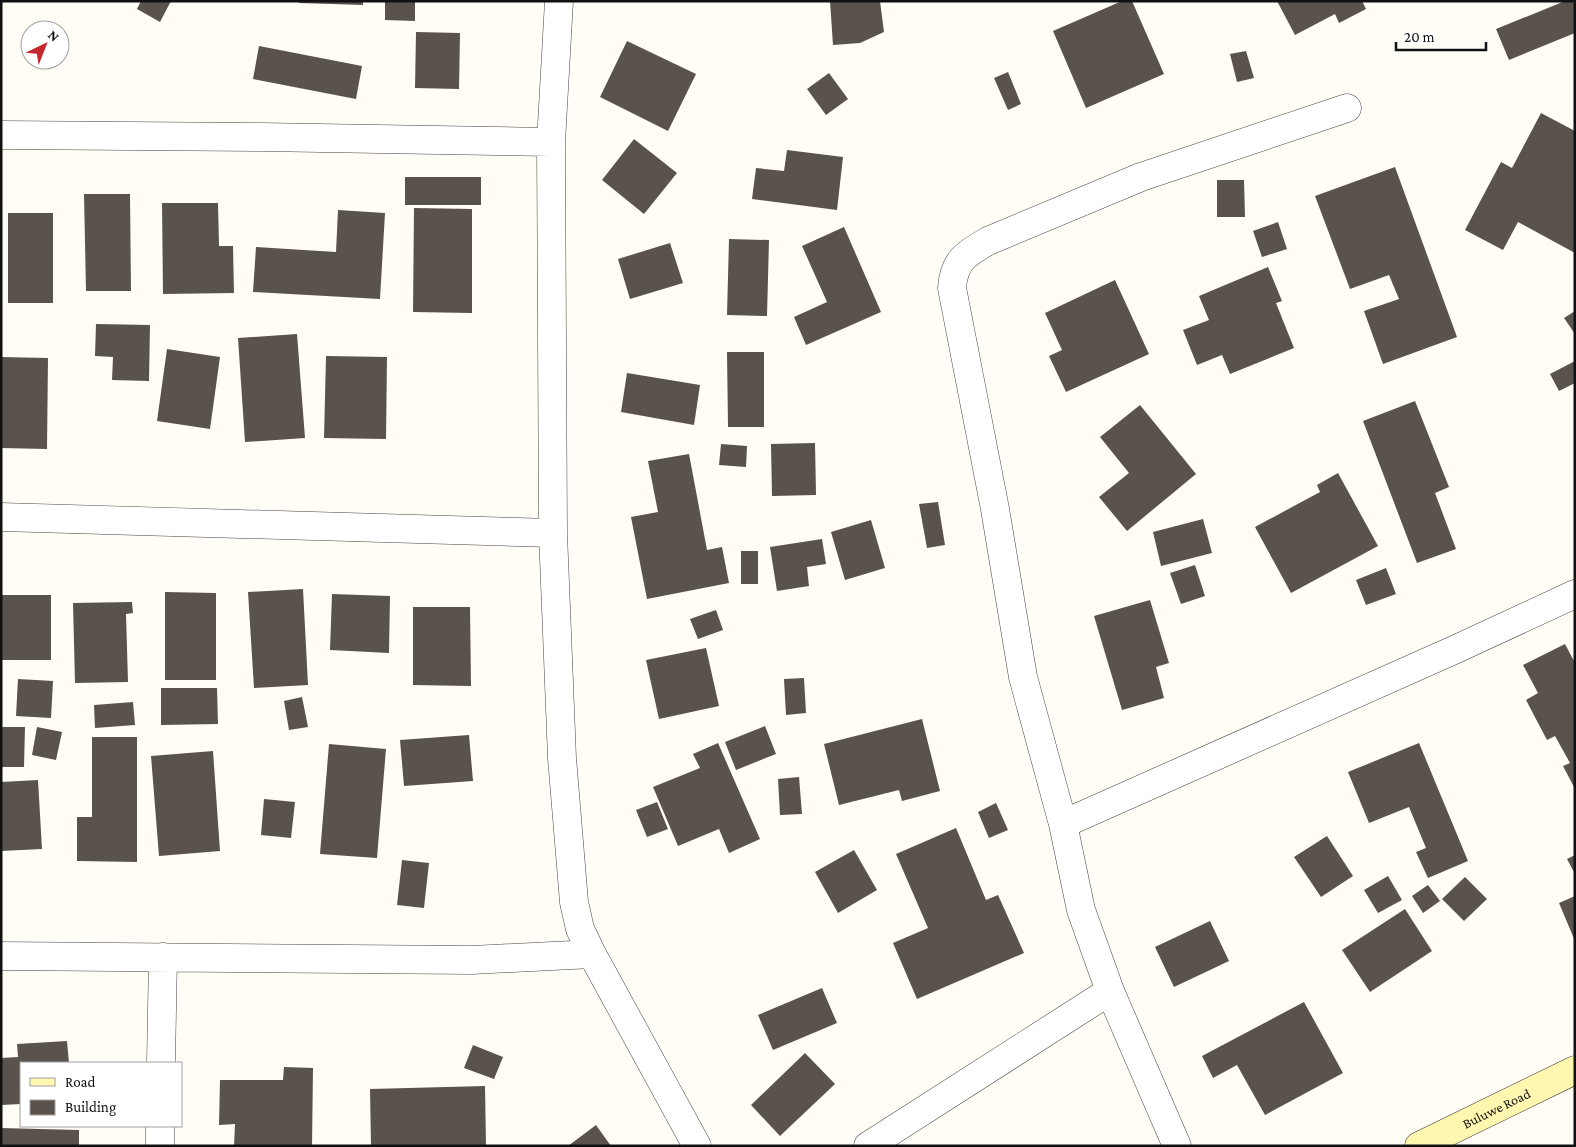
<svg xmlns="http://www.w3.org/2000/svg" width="1576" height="1147" font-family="'Crimson Pro',serif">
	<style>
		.building { fill: #5a524d }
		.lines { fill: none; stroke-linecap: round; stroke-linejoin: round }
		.street-casing { stroke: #444; stroke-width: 29 }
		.secondary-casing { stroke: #333; stroke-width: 29 }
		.street { stroke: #fff; stroke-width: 28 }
		.secondary { stroke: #fff6b0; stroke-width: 28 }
		.labels { text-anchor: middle; stroke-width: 5; stroke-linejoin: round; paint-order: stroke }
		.street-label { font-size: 14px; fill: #111; stroke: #fff }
	</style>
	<rect width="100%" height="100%" fill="#fffdf5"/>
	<path class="building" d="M141 1H171L160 22 137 9Z
		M299 1H363V5L299 3Z
		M385 1H415V21L385 20Z
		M830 1H880L884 32 860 43 833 45Z
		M1122 1H1132L1164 74 1086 108 1053 31Z
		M1277 1H1362L1366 9 1339 23 1335 14 1295 35Z
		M1565 1H1573L1575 5V33L1509 60 1496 29Z
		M416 32 460 33 459 89 415 88Z
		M627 41 696 74 668 131 600 97Z
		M259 46 362 66 356 99 253 79Z
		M1246 51 1254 78 1237 82 1230 54Z
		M1008 72 1021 104 1008 110 994 78Z
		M829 73 848 99 826 115 807 89Z
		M1541 113 1575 131V253L1518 222 1503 250 1465 230 1501 162 1512 168Z
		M634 139 677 173 644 214 602 180Z
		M787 150 843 157 837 210 752 199 756 168 784 171Z
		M1395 167 1457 337 1383 364 1364 311 1399 299 1389 275 1350 289 1315 196Z
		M405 177H481V205H405Z
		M1217 180H1244L1245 217H1217Z
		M84 194H130L131 291H86Z
		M162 203H218L219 246H233L234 293 163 294Z
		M414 208 472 209V313L413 312Z
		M338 210 385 213 380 299 253 292 256 247 336 252Z
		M8 213H53V303H8Z
		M1278 222 1287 249 1262 257 1253 231Z
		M844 227 881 312 806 345 794 317 827 302 802 246Z
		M729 239 769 240 767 316 727 315Z
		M670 243 683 283 630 299 618 259Z
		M1268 267 1282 301 1276 303 1294 348 1230 374 1222 355 1197 365 1183 330 1209 320 1199 296Z
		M1115 280 1149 354 1066 392 1049 356 1062 350 1045 313Z
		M1575 311V334L1564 318Z
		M96 324 150 325 149 381 112 380 113 357 95 356Z
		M297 334 305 438 245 442 238 338Z
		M167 349 220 357 210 429 157 421Z
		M727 352H764V427H728Z
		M326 356 387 357 386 439 324 438Z
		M1 357 48 358 47 449 1 448Z
		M1575 361V383L1559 391 1550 374Z
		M627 373 700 385 694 425 621 412Z
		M1415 401 1449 487 1435 493 1456 549 1417 563 1363 421Z
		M1140 405 1196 474 1127 531 1099 497 1129 473 1100 437Z
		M815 443 816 495 772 496 771 444Z
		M721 444 747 446 746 467 719 465Z
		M689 454 707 550 722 547 729 583 647 599 631 517 658 512 648 461Z
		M1338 473 1378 546 1291 593 1255 527 1320 492 1317 485Z
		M938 502 945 545 927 548 919 504Z
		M1203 519 1212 553 1161 566 1153 532Z
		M871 520 885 568 845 580 831 532Z
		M822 539 826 564 807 567 809 586 777 591 770 547Z
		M741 551H758V584H741Z
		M1195 565 1205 596 1181 604 1170 573Z
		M1386 568 1396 594 1366 605 1356 580Z
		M303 589 308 685 254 688 248 592Z
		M165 592 216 593V680H165Z
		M332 594 390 596 389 653 330 650Z
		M1 595H51V660H1Z
		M1150 600 1169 663 1156 667 1164 698 1122 710 1094 616Z
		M132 602 133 613 126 614 128 682 75 683 73 603Z
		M413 607H470L471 686 413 685Z
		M716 610 723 630 698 639 690 619Z
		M1565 644 1575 663V789L1563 766 1570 763 1555 736 1547 740 1526 700 1538 693 1523 665Z
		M706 648 719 706 659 719 646 660Z
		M804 678 806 713 786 715 784 679Z
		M18 679 53 681 51 718 16 716Z
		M161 688H217L218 724 161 725Z
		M302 697 308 727 289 730 284 701Z
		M133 702 135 725 95 728 94 705Z
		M922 719 940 791 902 801 899 790 839 805 824 744Z
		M765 726 776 754 736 770 725 742Z
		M1 727H25L24 767H1Z
		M37 727 62 732 56 760 32 755Z
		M469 735 473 781 404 786 400 740Z
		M92 737H137V862L77 861V817H92Z
		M718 743 760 839 729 853 719 829 678 846 653 787 700 768 693 754Z
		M1419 743 1468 861 1428 878 1416 852 1426 848 1409 807 1369 823 1348 772Z
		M329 744 386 749 377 858 320 854Z
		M213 751 220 851 159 856 151 756Z
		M799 777 802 814 780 815 778 779Z
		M38 780 42 849 1 851V782Z
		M264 799 295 802 291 838 261 835Z
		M657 802 668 829 647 837 636 810Z
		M996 803 1008 830 989 838 978 812Z
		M956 828 986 900 998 895 1024 953 917 999 893 943 928 928 896 854Z
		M1327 836 1353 876 1321 897 1294 857Z
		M854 850 877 890 838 913 815 872Z
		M1575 855V874L1567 859Z
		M402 860 429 863 424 908 397 905Z
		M1388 876 1402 900 1378 913 1364 890Z
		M1465 877 1487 899 1464 921 1442 899Z
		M1428 885 1440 901 1423 913 1412 896Z
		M1575 896V941L1559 903Z
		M1405 909 1432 951 1370 992 1342 950Z
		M1210 921 1229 961 1174 987 1155 947Z
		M822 988 837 1023 773 1050 758 1015Z
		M1304 1002 1343 1073 1265 1115 1237 1065 1213 1078 1202 1056Z
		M67 1041 69 1063H21V1104L1 1105V1058L18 1057 17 1044Z
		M473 1045 503 1057 494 1079 464 1068Z
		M805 1053 835 1084 780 1136 751 1105Z
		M284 1067 313 1068 312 1146H234L235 1124 219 1125 220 1080H283Z
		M485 1086 486 1146H371L370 1089Z
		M596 1125 611 1146H568Z
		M1 1128 79 1130V1146H1Z"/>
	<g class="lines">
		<g class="street-casing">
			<path id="street" d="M559 1 551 142 553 533 562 758 574 902 580 929 592 954 697 1146
				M1 135 261 137 551 142
				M1 517 553 533
				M1063 824 1454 650 1575 594
				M1 956 472 960 592 954
				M161 1063 163 957
				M160 1146V1126
				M868 1146 1110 991
				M1177 1146 1110 991 1081 910 1063 824 1023 677 995 509 952 288C954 261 965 254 988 241L1141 177 1347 108"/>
		</g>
		<g class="secondary-casing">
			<g id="secondary">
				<path id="s1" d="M1419 1146 1575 1070"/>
			</g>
		</g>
		<use href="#street" class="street"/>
		<use href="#secondary" class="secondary"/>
	</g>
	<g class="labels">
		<g class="street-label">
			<text dy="5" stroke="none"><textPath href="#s1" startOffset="86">Buluwe Road</textPath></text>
		</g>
	</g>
	<rect width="1576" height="1147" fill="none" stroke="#111111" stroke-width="5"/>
	<rect x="20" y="1062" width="162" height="65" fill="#ffffff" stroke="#a0a0a0"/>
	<rect x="30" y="1078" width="25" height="8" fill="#fff6b0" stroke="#a0a0a0"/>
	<text x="65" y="1087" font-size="15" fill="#111111">Road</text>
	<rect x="30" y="1100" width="25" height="15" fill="#5a524d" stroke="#a0a0a0"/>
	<text x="65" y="1112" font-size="15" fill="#111111">Building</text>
	<g transform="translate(45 45) rotate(43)"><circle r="24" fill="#ffffff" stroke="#a0a0a0"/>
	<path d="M0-4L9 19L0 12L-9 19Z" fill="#c4262e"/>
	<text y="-8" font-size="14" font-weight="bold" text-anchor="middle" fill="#111111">N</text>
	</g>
	<path d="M1396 42v8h90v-8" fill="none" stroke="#111111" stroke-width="2.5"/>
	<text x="1404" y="42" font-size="15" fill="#111111" stroke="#ffffff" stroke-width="4" paint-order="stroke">20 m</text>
</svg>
